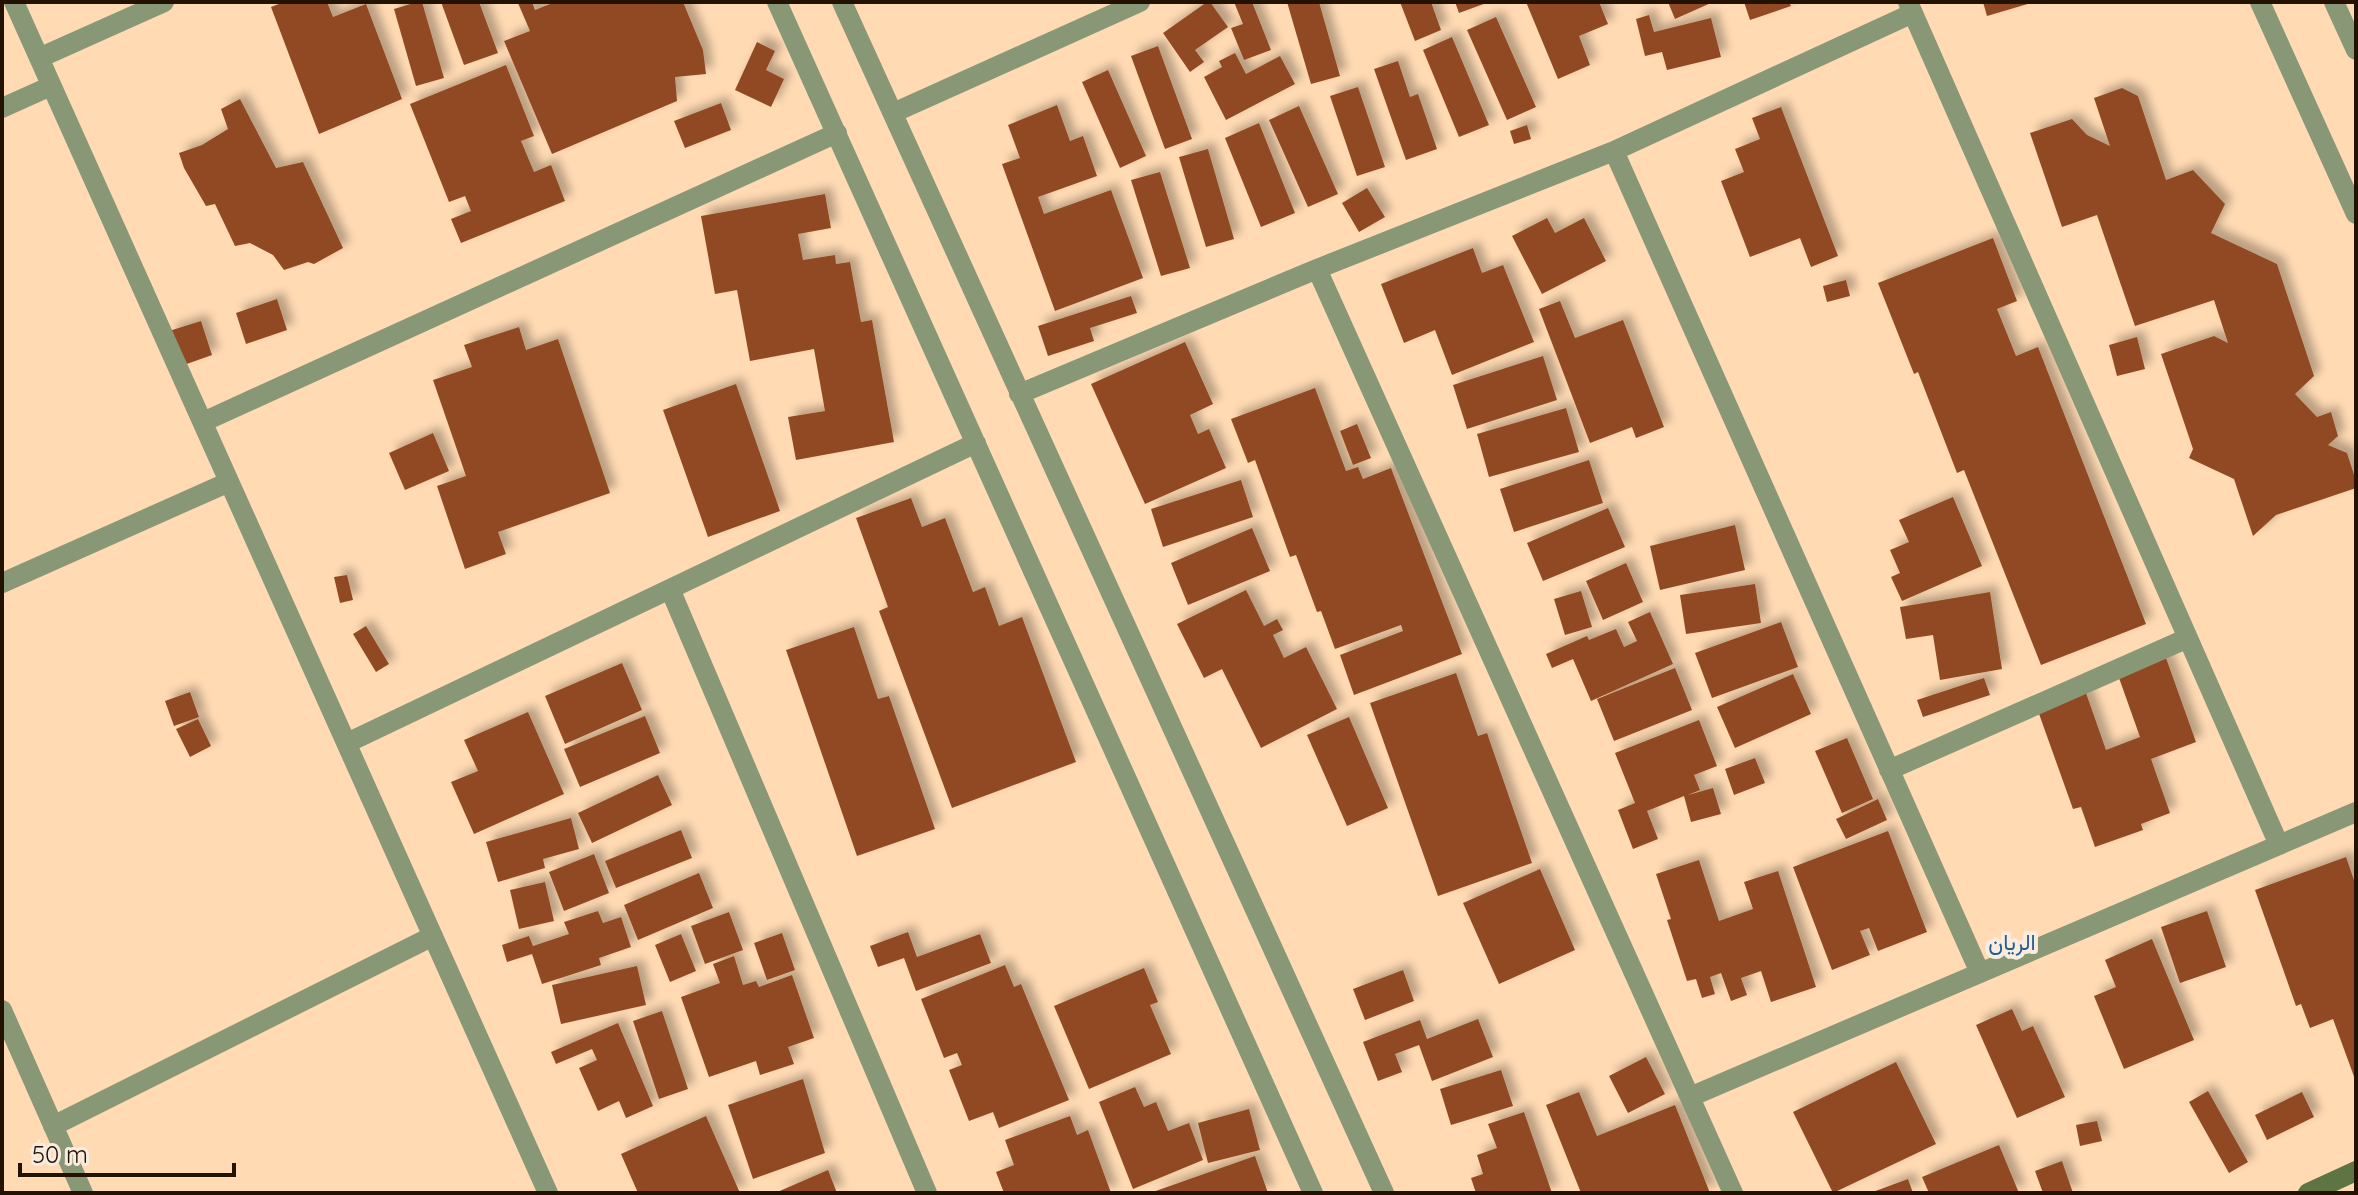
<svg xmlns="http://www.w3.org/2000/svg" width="2358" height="1195" font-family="Quicksand,Vazirmatn,sans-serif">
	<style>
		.building { fill: #904a21; filter: url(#shadow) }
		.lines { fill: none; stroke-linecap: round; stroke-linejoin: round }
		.street { stroke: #889877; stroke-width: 20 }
		.secondary { stroke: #5e7443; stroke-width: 20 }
		.labels { text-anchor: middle; stroke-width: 8; stroke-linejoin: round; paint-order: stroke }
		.neighbourhood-label { font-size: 22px; fill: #225b8d; stroke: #f9ecdf }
	</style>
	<defs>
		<filter id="shadow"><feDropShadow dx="7" dy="-7" stdDeviation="4" flood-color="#0004"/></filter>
	</defs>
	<rect width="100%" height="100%" fill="#ffdab3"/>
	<path class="building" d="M284 2H327L333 17 366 4 402 99 319 134 271 7Z
		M417 2H422L444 78 416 86 394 9Z
		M441 2H479L498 53 464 65Z
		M532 2 535 10 555 2H683L703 50 706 74 675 77 677 101 552 154 504 41 530 31 518 3Z
		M1207 2H1210L1228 27 1195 50 1204 62 1190 72 1163 33Z
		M1234 2H1252L1271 50 1244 60 1231 28 1243 24Z
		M1287 2H1319L1340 76 1311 84Z
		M1400 2H1431L1441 30 1415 41Z
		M1455 2H1489L1459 13Z
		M1526 2H1599L1608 24 1579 36 1590 65 1558 79Z
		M1668 2H1713L1675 19Z
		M1744 2H1789L1791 6 1750 20Z
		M1983 2H2031V3L1987 16Z
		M1649 15 1654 32 1711 18 1721 57 1667 70 1662 52 1645 56 1636 19Z
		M1496 17 1536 107 1507 120 1467 30Z
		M1452 37 1489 125 1459 137 1423 50Z
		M757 42 775 51 766 70 784 79 771 107 735 90Z
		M1158 46 1192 139 1165 149 1131 56Z
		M1235 53 1246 74 1280 56 1295 84 1226 120 1204 77 1222 67 1219 61Z
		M1398 61 1410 97 1418 94 1437 149 1406 160 1374 69Z
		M506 65 534 136 521 141 534 172 551 165 565 201 461 243 451 219 471 211 465 196 449 202 410 104Z
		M1108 70 1146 156 1120 168 1082 82Z
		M1358 87 1385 167 1357 176 1330 96Z
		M2122 88 2138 96 2166 180 2193 170 2225 204 2211 233 2277 264 2314 376 2295 394 2317 417 2331 412 2338 436 2328 445 2347 453 2356 481V488L2276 515 2253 536 2234 479 2189 458 2193 449 2161 354 2214 336 2228 343 2214 300 2135 326 2097 215 2062 227 2030 133 2072 119 2087 135 2110 146 2094 98Z
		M240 99 276 168 303 162 343 248 314 264 308 262 284 270 273 255 250 243 235 246 215 204 206 206 184 168 179 153 202 145 228 129 221 109Z
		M721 103 731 130 685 148 674 121Z
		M1057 105 1070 141 1083 136 1097 176 1038 197 1044 214 1111 190 1143 278 1055 311 1002 164 1020 158 1008 125Z
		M1299 106 1338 194 1308 207 1269 120Z
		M1781 107 1838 256 1811 267 1800 238 1750 257 1721 181 1744 172 1735 149 1760 139 1752 118Z
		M1259 123 1295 213 1261 227 1225 138Z
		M1527 125 1531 139 1514 144 1510 131Z
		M1208 149 1234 239 1206 247 1179 157Z
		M1160 172 1190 268 1161 276 1131 180Z
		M1367 188 1385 217 1359 232 1342 203Z
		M825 194 831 228 798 234 803 260 835 255 836 264 850 262 861 322 872 320 894 442 796 460 788 417 825 411 814 349 750 361 737 290 715 294 701 216Z
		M1547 218 1555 233 1584 218 1606 261 1542 294 1512 236Z
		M1993 238 2017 301 1997 309 2016 356 2038 347 2146 624 2041 665 1964 470 1957 473 1918 372 1914 374 1878 283Z
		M1473 248 1482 273 1503 265 1534 342 1452 375 1435 330 1404 343 1381 284Z
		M1846 280 1850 296 1827 302 1823 286Z
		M1131 296 1137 313 1090 328 1094 341 1048 356 1038 326Z
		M277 299 287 330 246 344 236 313Z
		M1560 301 1575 338 1623 320 1664 427 1636 438 1632 427 1590 443 1539 309Z
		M201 321 212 355 181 366 169 331Z
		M519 327 526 350 558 339 610 493 498 532 506 554 465 569 437 486 466 476 433 380 472 367 464 345Z
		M2137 337 2145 369 2117 376 2109 345Z
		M1185 342 1213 404 1190 415 1198 434 1209 429 1226 468 1145 504 1091 384Z
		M1543 356 1557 400 1467 429 1453 385Z
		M736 384 780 511 708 537 663 410Z
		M1315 388 1346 471 1358 467 1363 479 1391 468 1462 654 1354 695 1340 655 1403 631 1401 625 1335 649 1321 611 1317 612 1296 555 1290 557 1255 460 1248 463 1231 419Z
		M1566 408 1579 452 1489 477 1477 434Z
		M1357 424 1371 458 1353 465 1340 431Z
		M433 433 449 471 405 490 389 453Z
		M1589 460 1603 503 1514 532 1500 489Z
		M1241 480 1253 517 1163 547 1151 509Z
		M1953 497 1982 566 1902 601 1891 577 1900 573 1890 550 1909 542 1899 520Z
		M911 498 922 527 945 518 973 592 985 587 999 626 1022 617 1076 762 952 808 879 611 888 607 856 518Z
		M1608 508 1625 547 1543 581 1527 543Z
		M1735 525 1745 570 1660 590 1650 546Z
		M1252 528 1270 571 1188 605 1171 563Z
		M1626 563 1643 602 1603 620 1586 581Z
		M347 575 353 600 340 603 334 577Z
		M1755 584 1761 623 1686 634 1680 595Z
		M1246 590 1264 626 1277 619 1283 630 1273 635 1284 658 1306 647 1337 709 1261 748 1222 669 1204 678 1177 624Z
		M1581 591 1592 627 1565 635 1554 599Z
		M1990 592 2002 669 1940 680 1933 635 1906 639 1900 607Z
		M1650 612 1673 664 1591 701 1573 659 1552 668 1546 654 1587 636 1589 640 1616 629 1624 647 1637 641 1628 622Z
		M1781 622 1798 667 1712 698 1695 653Z
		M366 626 389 664 376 672 353 634Z
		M854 627 878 699 889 696 935 829 857 856 786 650Z
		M2166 658 2196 742 2151 759 2170 813 2141 824 2143 830 2095 847 2081 807 2073 809 2038 711 2086 693 2106 750 2140 737 2118 675Z
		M622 663 642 710 565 744 545 696Z
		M1675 668 1692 710 1614 741 1597 699Z
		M1456 673 1478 736 1487 733 1532 863 1438 896 1370 703Z
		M1793 674 1811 714 1735 748 1717 707Z
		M1984 678 1990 695 1923 717 1917 700Z
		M190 692 199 717 174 726 165 701Z
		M528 712 564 794 474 834 451 782 478 771 464 740Z
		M645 716 660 753 580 787 564 749Z
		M1349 717 1388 808 1347 826 1307 735Z
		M198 719 211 746 190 757 176 729Z
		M1699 720 1717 766 1694 775 1700 790 1688 795 1713 788 1721 814 1691 822 1684 796 1647 811 1658 839 1633 849 1618 810 1635 803 1615 753Z
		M1847 738 1873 799 1842 813 1815 751Z
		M1755 758 1765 783 1734 795 1725 769Z
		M658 775 672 805 592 843 578 813Z
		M1878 799 1887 820 1846 839 1836 819Z
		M571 818 579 849 543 859 545 868 498 882 486 842Z
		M681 830 692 858 616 888 605 861Z
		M1888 831 1927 932 1878 951 1869 928 1860 931 1870 955 1832 970 1793 867Z
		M594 854 609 893 564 911 549 872Z
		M2346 857 2356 886V1082L2333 1019 2310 1028 2301 1004 2296 1006 2255 890Z
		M1699 860 1719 921 1753 909 1744 882 1778 871 1816 987 1771 1002 1761 971 1741 978 1747 995 1731 1001 1721 973 1710 977 1715 994 1702 998 1696 979 1687 981 1667 920 1671 919 1656 874Z
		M1540 869 1575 950 1499 984 1463 903Z
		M699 873 713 908 638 940 624 905Z
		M545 882 554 921 519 929 510 890Z
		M598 911 603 923 621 917 631 947 599 958 601 965 542 984 532 954 507 962 502 945 529 936 533 946 569 934 564 922Z
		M2207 911 2226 967 2180 983 2161 927Z
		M729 912 743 950 705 964 691 926Z
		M908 932 917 957 980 934 991 963 916 991 904 958 878 967 870 946Z
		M782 933 795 970 767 980 754 943Z
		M681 934 696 971 670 982 655 945Z
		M2152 939 2194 1040 2124 1069 2094 996 2116 987 2105 960Z
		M734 956 743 985 756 981 759 987 792 975 814 1038 788 1047 794 1064 760 1075 756 1061 709 1077 681 997 720 983 713 964Z
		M1005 965 1014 987 1021 984 1069 1100 999 1128 993 1112 969 1121 949 1070 962 1065 957 1053 944 1058 921 999Z
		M637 966 646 1005 561 1024 552 985Z
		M1144 968 1158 1002 1150 1005 1171 1054 1089 1089 1054 1006Z
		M1403 970 1414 1001 1365 1020 1353 989Z
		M2012 1009 2022 1031 2033 1026 2065 1097 2017 1118 1976 1025Z
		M662 1011 688 1089 659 1099 633 1021Z
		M1478 1019 1493 1057 1432 1081 1419 1045 1395 1054 1402 1072 1378 1081 1363 1042 1420 1020 1427 1039Z
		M618 1023 653 1106 626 1118 619 1101 598 1111 579 1068 597 1060 592 1049 556 1064 551 1052Z
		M1646 1057 1665 1094 1628 1113 1609 1076Z
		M1896 1062 1936 1144 1833 1193 1793 1112Z
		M1501 1070 1513 1106 1451 1125 1440 1089Z
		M803 1079 825 1153 753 1179 728 1105Z
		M1135 1087 1144 1107 1156 1102 1168 1131 1189 1123 1203 1160 1133 1189 1099 1102Z
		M2208 1091 2248 1162 2229 1173 2189 1102Z
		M1579 1092 1597 1136 1675 1105 1710 1193H1581L1546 1105Z
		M2302 1092 2314 1117 2267 1140 2255 1115Z
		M1249 1109 1260 1150 1208 1163 1198 1123Z
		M1524 1112 1552 1193H1476L1471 1178 1483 1174 1477 1155 1497 1148 1488 1124Z
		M706 1116 740 1193H638L621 1154Z
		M1070 1116 1077 1135 1088 1130 1111 1193H1004L996 1172 1014 1165 1005 1140Z
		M2097 1121 2102 1141 2080 1146 2076 1125Z
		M1999 1145 2019 1193H1929L1922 1177Z
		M1255 1156 1268 1193H1150Z
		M2062 1161 2073 1193H2043L2035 1171Z
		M828 1170 837 1193H775Z
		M1908 1179 1913 1193H1870Z"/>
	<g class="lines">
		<path class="street" d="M14 2 548 1193
			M777 2 1313 1193
			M842 2 1384 1193
			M1908 2 2279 845
			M2260 2 2356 214
			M2334 2 2356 50
			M39 58 164 2
			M2 108 51 86
			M893 113 1140 2
			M1614 151 1980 973
			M1019 394 1317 269
			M203 422 837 133
			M2 583 229 482
			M670 589 927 1193
			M347 743 976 443
			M1889 770 2188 638
			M2 1010 83 1193
			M1690 1097 2356 812
			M53 1126 433 936
			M1733 1193 1317 269 1614 151 1913 13"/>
		<path class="secondary" d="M2308 1193 2356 1171"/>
	</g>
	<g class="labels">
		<g class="neighbourhood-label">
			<text x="2012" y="950">الريان</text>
		</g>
	</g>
	<rect width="2358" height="1195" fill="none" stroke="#231200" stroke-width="8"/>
	<path d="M20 1163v12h214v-12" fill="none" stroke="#231200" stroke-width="4"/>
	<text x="32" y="1163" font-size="24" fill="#231200" stroke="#f9ecdf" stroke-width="6" paint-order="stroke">50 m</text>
</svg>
